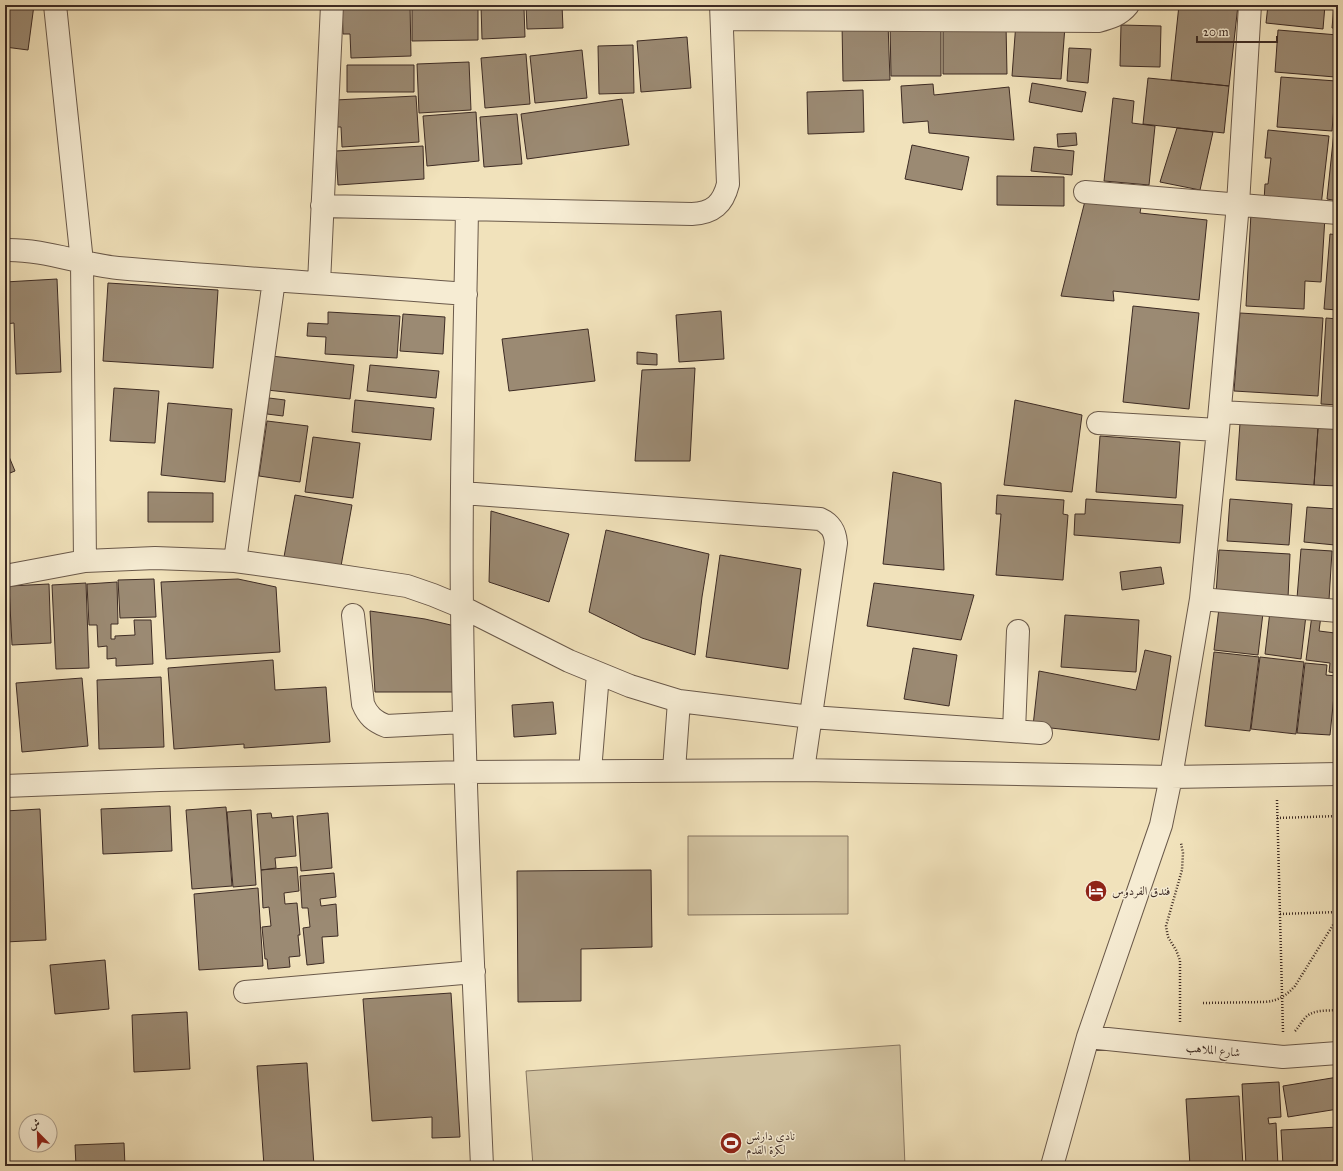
<svg xmlns="http://www.w3.org/2000/svg" width="1343" height="1171" font-family="'IM FELL Great Primer',Amiri,serif">
	<style>
		.green { fill: #d2c3a1; stroke: #887762 }
		.building { fill: #9b8a73; stroke: #3d2b24 }
		.lines { fill: none; stroke-linecap: round; stroke-linejoin: round }
		.minor-casing { stroke: #6a594a; stroke-width: 24 }
		.path { stroke: #3d2b24; stroke-width: 2.5; stroke-dasharray: 1 2; stroke-linecap: butt }
		.minor { stroke: #f6ecd3; stroke-width: 22 }
		.labels { text-anchor: middle; stroke-width: 3; stroke-linejoin: round; paint-order: stroke }
		.poi-label { font-size: 12px; fill: #3d2b24; stroke: #f6ecd3; text-anchor: start }
		.street-label { font-size: 12px; fill: #3d2b24; stroke: #f6ecd3 }
	</style>
	<rect width="100%" height="100%" fill="#f1e2bb"/>
	<filter id="stains"><feTurbulence type="fractalNoise" baseFrequency=".005" numOctaves="4"/><feColorMatrix values="0 0 0 0 .2 0 0 0 0 .09 0 0 0 0 .02 0 0 0 .5 -.17"/></filter>
	<radialGradient id="worn" r=".72"><stop offset=".6" stop-color="#630" stop-opacity="0"/><stop offset="1" stop-color="#630" stop-opacity=".3"/></radialGradient>
	<path class="green" d="M688 836H848V914L688 915Z
		M900 1045 905 1166H533L526 1071Z"/>
	<path class="building" d="M6 5H34L28 50 5 47Z
		M342 5H410L411 56 351 58 350 34H343Z
		M412 5H478V40L412 41Z
		M493 5H514V8H524L525 37 482 39 481 6Z
		M526 5H562L563 28 527 29Z
		M747 5H821V10H747Z
		M822 5H864V8H822Z
		M867 5H907V8H867Z
		M911 5H953V11H911Z
		M955 5H1002V7Z
		M1004 5H1034V7H1004Z
		M1037 5H1097V6Z
		M1179 5H1238L1229 86 1171 80Z
		M1268 5H1325L1323 29 1266 23Z
		M1334 5H1338V28H1332Z
		M941 22V76H891L890 23Z
		M1016 22 1065 26 1061 79 1012 76Z
		M888 23 890 80 843 81 842 24Z
		M1006 25 1007 74H943V26Z
		M1121 25 1161 26 1160 67 1120 66Z
		M1278 30 1338 35 1335 77 1275 72Z
		M687 37 691 88 641 92 637 41Z
		M633 45 634 93 599 94 598 46Z
		M1069 48 1091 49 1088 83 1067 81Z
		M582 50 587 98 535 103 530 56Z
		M526 54 530 104 485 108 481 58Z
		M469 62 471 110 419 113 417 64Z
		M347 65H414V92H347Z
		M1281 77 1336 81 1332 131 1277 127Z
		M1148 78 1229 86 1224 133 1143 124Z
		M1032 83 1086 92 1082 112 1029 102Z
		M933 84 934 95 1009 87 1014 140 929 133 928 121 903 123 901 86Z
		M863 90 864 132 808 134 807 92Z
		M1338 93V201L1327 199Z
		M416 96 419 142 342 147 341 127H337L335 100Z
		M1113 98 1134 101 1132 123 1155 126 1149 185 1104 181Z
		M622 99 629 145 527 159 521 114Z
		M476 112 479 161 427 166 423 116Z
		M517 114 522 164 484 167 480 117Z
		M1177 128 1213 132 1200 190 1160 182Z
		M1268 130 1329 136 1321 206 1264 201 1265 184H1268L1271 158H1265Z
		M1076 133 1077 145 1058 147 1057 134Z
		M912 145 969 157 962 190 905 179Z
		M423 146 424 179 338 185 336 151Z
		M1034 147 1074 151 1072 175 1031 171Z
		M997 176 1064 177V206L997 205Z
		M1086 197 1142 201 1140 213 1207 220 1199 300 1113 291 1114 301 1061 296Z
		M1251 213 1325 217 1321 282 1305 281 1304 309 1246 306Z
		M1330 234 1338 235V310L1324 309Z
		M57 279 61 372 16 374 14 323 5 324V282Z
		M108 283 218 290 213 368 103 361Z
		M1133 306 1199 313 1189 409 1123 402Z
		M721 311 724 359 679 362 676 315Z
		M328 312 400 316 397 358 325 354 326 337 307 336 308 323 328 324Z
		M1240 313 1323 318 1318 396 1234 391Z
		M403 314 445 317 443 354 400 351Z
		M1326 318 1338 319V405L1321 404Z
		M588 329 595 381 509 391 502 339Z
		M637 352 657 354V365L637 364Z
		M271 356 354 365 350 399 267 390Z
		M370 365 439 371 436 398 367 391Z
		M695 368 690 461H635L642 370Z
		M114 388 159 391 155 443 110 441Z
		M269 398 285 400 283 416 267 414Z
		M355 400 434 408 431 440 352 432Z
		M1015 400 1082 415 1072 492 1004 485Z
		M168 403 232 409 225 482 161 475Z
		M267 421 308 426 300 482 259 476Z
		M1240 423 1318 428 1314 485 1236 480Z
		M1318 428 1338 429V486L1314 485Z
		M1100 436 1180 442 1176 498 1096 492Z
		M313 437 360 443 353 498 305 492Z
		M5 447 15 471 5 475Z
		M893 472 941 483 944 570 883 564Z
		M148 492 213 493V522H148Z
		M295 495 352 505 341 566 284 557Z
		M997 495 1064 500 1063 514 1068 515 1063 580 996 575 1001 514H996Z
		M1086 499 1183 505 1180 543 1074 535 1075 514H1085Z
		M1230 499 1292 504 1289 545 1227 541Z
		M1307 507 1337 509 1335 545 1304 542Z
		M491 511 569 534 549 602 489 582Z
		M606 530 709 554 702 597 695 655 642 638 589 612Z
		M1301 549 1332 551 1329 600 1297 598Z
		M1219 550 1290 554 1288 598 1216 594Z
		M720 555 801 569 788 669 706 657Z
		M1161 567 1164 584 1122 590 1120 572Z
		M1338 567V602H1336Z
		M154 579 156 617 120 618 118 580Z
		M238 579 276 587 280 652 166 659 161 582Z
		M117 582 118 624H111V639H115V636L135 635 134 620H151L153 664 116 666V658L107 659V646L98 647 97 625H89L87 584Z
		M86 583 89 668 56 669 52 585Z
		M874 583 974 595 961 640 867 626Z
		M49 584 51 643 12 645 9 586Z
		M1219 608 1263 613 1258 655 1214 650Z
		M370 611 425 619 455 626 453 692H375Z
		M1270 611 1306 615 1301 659 1265 654Z
		M1065 615 1139 620 1136 672 1061 667Z
		M1312 615 1321 616 1319 631 1335 633 1334 648 1338 649V673L1329 672 1330 663 1306 660Z
		M913 648 957 655 949 706 904 699Z
		M1145 650 1171 656 1159 740 1033 726 1039 671 1136 690Z
		M1214 652 1259 657 1250 731 1205 726Z
		M1260 657 1304 662 1296 734 1251 729Z
		M273 660 275 690 326 687 330 742 244 748V744L174 749 168 668Z
		M1305 663 1327 665 1326 675 1336 676 1330 735 1297 733Z
		M161 677 164 747 99 749 97 680Z
		M1337 677H1338V732H1335Z
		M82 678 88 746 22 752 16 683Z
		M553 702 556 734 514 737 512 705Z
		M5 720 8 755H5Z
		M170 806 172 851 103 854 101 809Z
		M226 807 232 886 192 889 186 810Z
		M40 809 46 940 5 942V811Z
		M251 810 256 885 233 887 227 812Z
		M271 813 272 818 293 816 296 856 275 858 276 868 261 870 257 814Z
		M328 813 332 868 301 871 297 816Z
		M297 867 299 891 284 893 285 904 297 903 300 935H298L300 956 289 957 290 967 268 969 267 959H265L262 927 271 926 269 907 263 908 261 870Z
		M651 870 652 947 581 949V1001L518 1002 517 871Z
		M334 873 336 897 320 899 321 906 336 904 338 936 322 937 324 963 307 965 303 928 310 927 308 908H302L300 876Z
		M258 888 263 966 199 970 194 894Z
		M105 960 109 1009 55 1014 50 965Z
		M451 993 460 1137 432 1138V1117L372 1121 363 999Z
		M187 1012 190 1069 134 1072 132 1015Z
		M307 1063 314 1166H264L257 1066Z
		M1338 1077V1109L1288 1117 1283 1086Z
		M1279 1082 1281 1117 1268 1118 1269 1124 1276 1123 1278 1166H1246L1242 1084Z
		M1239 1096 1243 1166H1190L1186 1099Z
		M1338 1127V1166H1283L1281 1130Z
		M124 1143 125 1166H76L75 1145Z"/>
	<g class="lines">
		<g class="minor-casing">
			<path id="minor" d="M55 5 82 262 85 561
				M722 19 1098 21C1110 18 1120 15 1128 5
				M1085 192 1338 213
				M322 206 692 214C713 213 723 204 728 184L721 5
				M467 209C465 342 460 475 462 608 464 794 474 980 482 1166
				M5 250C44 249 80 264 118 268 234 278 350 285 466 294
				M319 283 332 5
				M1220 412 1338 418
				M1098 423 1218 430
				M462 493 820 519C831 524 835 531 836 543L803 770
				M235 561 274 280
				M5 576 85 561 155 558 235 561 314 572 407 586 433 595 462 607 569 661 630 686 679 701 811 717 1041 733
				M1201 599 1338 611
				M353 615 363 704C368 716 374 721 386 726L464 722
				M1014 731 1018 631
				M674 770 679 701
				M590 771 598 674
				M5 786 160 780 465 772 803 770 1171 777 1338 774
				M245 992 474 972
				M1088 1037 1283 1057 1338 1053
				M1052 1166 1088 1037 1161 825 1171 777 1201 599 1218 430 1238 204 1250 5"/>
		</g>
		<path class="path" d="M1277 800 1283 1032
			M1277 818 1338 816
			M1280 914 1338 912
			M1203 1003 1264 1002C1278 1001 1286 996 1295 986L1338 917
			M1180 1022V960L1176 950 1168 937 1166 926 1182 870 1183 853 1181 843
			M1295 1031C1299 1027 1301 1022 1305 1018 1313 1009 1327 1011 1338 1010"/>
		<use href="#minor" class="minor"/>
	</g>
	<defs>
		<g id="hotel-disc" transform="scale(1.15)"><circle r="9.5" fill="#8f2418" stroke="#f6ecd3"/><path d="M-6-4.5h1.5V1H6V5H4.5V3h-9V5H-6ZM-4 0a1.8 1.8 0 1 1 3.6 0ZM.5 0V-2.5h3Q6-2.5 6 0Z" fill="#fff"/></g>
		<g id="stadium-disc" transform="scale(1.15)"><circle r="9.5" fill="#8f2418" stroke="#f6ecd3"/><path d="M0-5a6.5 5 0 1 0 0 10a6.5 5 0 1 0 0-10ZM-3.5-1.8h7v3.6h-7Z" fill="#fff"/></g>
	</defs>
	<g fill-rule="evenodd">
		<use href="#hotel-disc" x="1096" y="891"/>
		<use href="#stadium-disc" x="731" y="1143"/>
	</g>
	<g class="labels">
		<g class="poi-label">
			<text x="1112" y="895">فندق الفردوس</text>
			<text x="746" y="1140">نادي دارنس<tspan x="746" dy="14">لكرة القدم</tspan></text>
		</g>
		<g class="street-label">
			<text transform="translate(1213 1050) rotate(6)" y="4">شارع الملاهب</text>
		</g>
	</g>
	<rect width="1343" height="1171" fill="none" stroke="#f1e2bb" stroke-width="20"/>
	<rect x="6" y="6" width="1331" height="1159" fill="none" stroke="#3d2b24" stroke-width="2"/>
	<rect x="10" y="10" width="1323" height="1151" fill="none" stroke="#3d2b24"/>
	<g transform="translate(38 1133) rotate(337)"><circle r="19" fill="#f6ecd3" stroke="#ac9f8d"/>
	<path d="M0-3L7 15L0 10L-7 15Z" fill="#8f2418"/>
	<text y="-6" font-size="11" font-weight="bold" text-anchor="middle" fill="#3d2b24">ش</text>
	</g>
	<path d="M1197 36v6h80v-6" fill="none" stroke="#3d2b24" stroke-width="2"/>
	<text x="1203" y="36" font-size="12" fill="#3d2b24" stroke="#f6ecd3" stroke-width="3" paint-order="stroke">20 m</text>
	<rect width="100%" height="100%" filter="url(#stains)"/>
	<rect width="100%" height="100%" fill="url(#worn)"/>
</svg>
